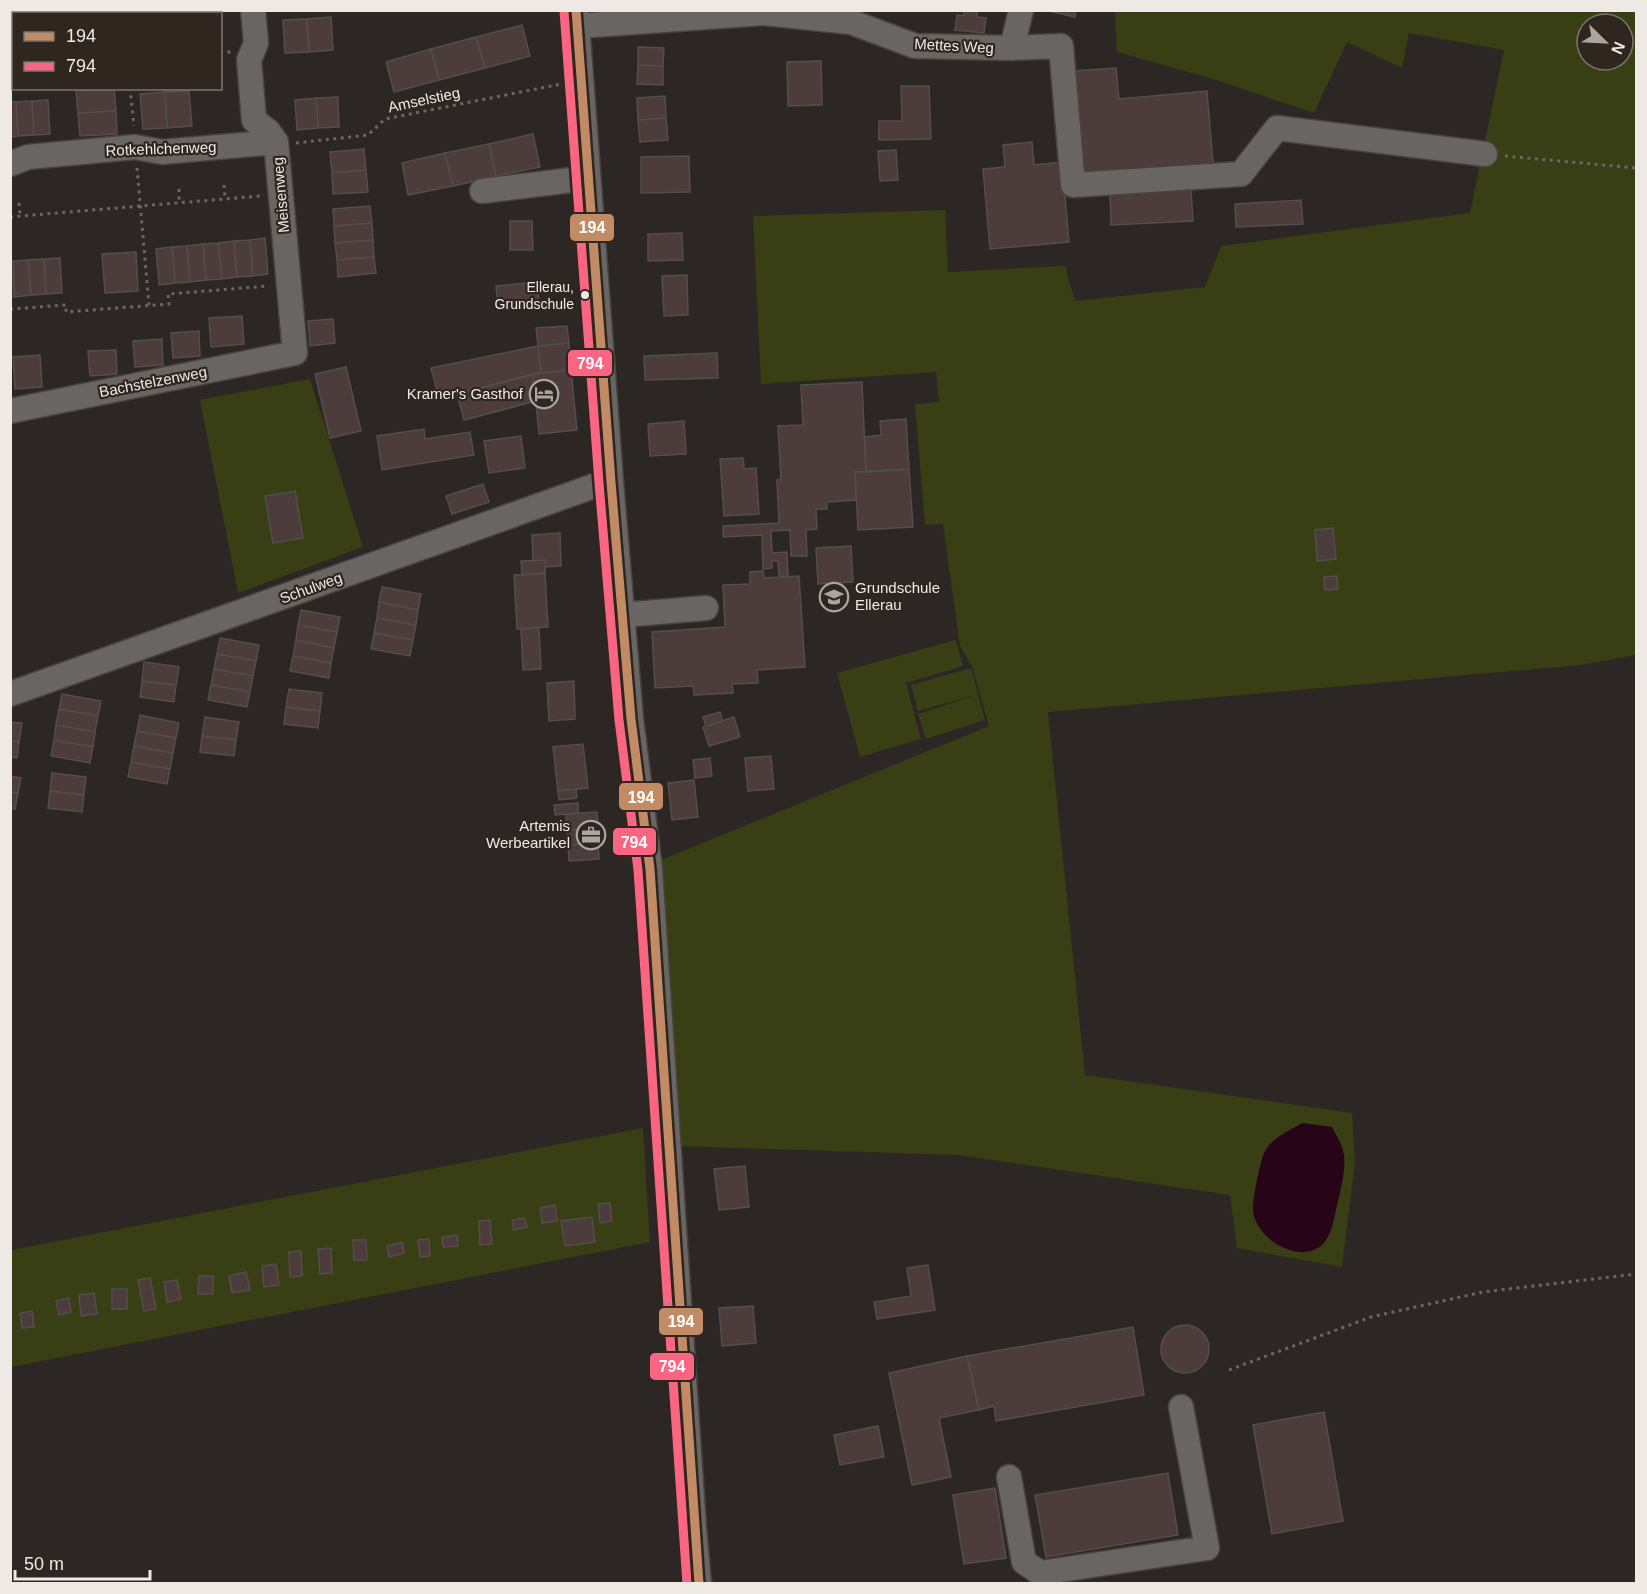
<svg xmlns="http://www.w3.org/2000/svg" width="1647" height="1594" font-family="Arial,sans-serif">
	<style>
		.green { fill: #383f14; fill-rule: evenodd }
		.water { fill: #280418 }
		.building { fill: #4c3c3b; stroke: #534e4d; stroke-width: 1.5 }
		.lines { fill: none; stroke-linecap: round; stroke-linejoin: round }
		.minor-casing { stroke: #484341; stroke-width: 27 }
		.path { stroke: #696663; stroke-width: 3; stroke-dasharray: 3 4.5; stroke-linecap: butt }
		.minor { stroke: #696563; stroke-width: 24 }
		.bus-1-casing { stroke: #2f2620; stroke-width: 14 }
		.bus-2-casing { stroke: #2f2620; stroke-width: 14 }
		.bus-1 { stroke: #c18c65; stroke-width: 9 }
		.bus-2 { stroke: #fa6682; stroke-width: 9 }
		.bus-dot { fill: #efe9e5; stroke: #2f2620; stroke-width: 2 }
		.labels { text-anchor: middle; stroke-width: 4.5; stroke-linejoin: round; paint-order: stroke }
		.bus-label { font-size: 14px; fill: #efe9e5; stroke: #2f2620; text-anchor: end }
		.street-label { font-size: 15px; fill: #efe9e5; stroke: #2f2620 }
		.poi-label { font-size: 15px; fill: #efe9e5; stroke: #2f2620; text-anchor: end }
		.line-badge { stroke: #2f2620; stroke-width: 2 }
		.badge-label { font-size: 16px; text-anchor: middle; font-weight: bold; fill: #fff }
	</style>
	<rect width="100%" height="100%" fill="#2c2724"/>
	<path class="green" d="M1115 11H1636V655L1581 665 1048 712 1085 1075 1352 1113 1355 1163 1342 1267 1237 1248 1230 1195 959 1155 678 1146 656 862 989 726 972 666 960 646 943 524 925 525 915 404 939 402 936 372 761 384 753 216 945 210 948 272 1065 266 1075 301 1205 287 1221 246 1470 213 1504 50 1409 33 1402 68 1347 42 1314 113 1213 79 1117 52ZM1587 24H1623V60H1587Z
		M310 379 363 547 238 593 200 400Z
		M956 640 963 666 906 683 921 739 860 757 837 673Z
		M971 668 985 720 926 739 918 714 976 695 918 711 911 685Z
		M643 1128 650 1242 11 1367V1250Z"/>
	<path class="water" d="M1303 1123 1332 1127C1335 1133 1340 1140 1342 1147 1348 1163 1341 1189 1337 1205 1334 1218 1332 1234 1323 1244 1300 1266 1256 1239 1253 1211 1252 1201 1260 1163 1264 1153 1271 1138 1290 1130 1303 1123Z"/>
	<path class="building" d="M33 10H143L144 14H33Z
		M180 10H216V14H180Z
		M964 10H977V17L986 18 984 33 955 30 957 15 964 16Z
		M1044 10H1076L1075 17Z
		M331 17 333 50 309 52 307 19Z
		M307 19 309 52 285 53 283 20Z
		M522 25 530 56 485 68 476 37Z
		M476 37 485 68 439 80 431 49Z
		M638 47 664 48 663 66 638 65Z
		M431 49 439 80 394 92 386 62Z
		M821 61 822 105 788 106 787 62Z
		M638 65 663 66V85L637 84Z
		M1116 68 1119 99 1207 91 1213 164 1126 172 1082 179 1073 71Z
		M901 86H929L931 139 879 140V121H902Z
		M114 88 116 111 78 113 76 90Z
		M189 91 192 126 167 128 165 92Z
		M165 92 167 128 143 129 140 94Z
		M665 96 666 118 638 120 637 98Z
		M338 97 339 127 318 128 316 98Z
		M316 98 318 128 297 130 295 100Z
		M48 100 50 134 34 135 32 101Z
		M32 101 34 135 18 136 16 102Z
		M10 102H16L18 136 10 137Z
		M116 111 117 134 80 136 78 113Z
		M666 118 668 140 640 142 638 120Z
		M533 134 540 167 496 176 489 144Z
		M1032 142 1034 165 1062 162 1069 242 990 249 983 169 1005 167 1003 145Z
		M489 144 496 176 453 186 445 153Z
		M364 149 366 170 332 173 330 152Z
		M896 150 898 180 880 181 878 151Z
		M445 153 453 186 408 195 402 163Z
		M689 156 690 192 641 193V157Z
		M366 170 368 192 333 194 332 173Z
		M1191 189 1193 221 1111 225 1110 193Z
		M1301 200 1303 224 1236 227 1235 204Z
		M370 206 372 223 334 226 333 209Z
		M510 221H532L533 250H510Z
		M372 223 373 240 335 243 334 226Z
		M682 233 683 260 648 261V234Z
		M265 238 268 274 253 276 250 240Z
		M250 240 253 276 237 277 234 241Z
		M373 240 374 257 337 260 335 243Z
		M234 241 237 277 222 279 218 243Z
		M218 243 222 279 206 280 203 244Z
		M203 244 206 280 190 282 187 246Z
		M187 246 190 282 175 283 172 247Z
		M172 247 175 283 159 285 156 249Z
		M136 252 138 291 105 293 102 254Z
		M374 257 376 273 338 277 337 260Z
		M60 258 62 293 46 294 44 259Z
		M44 259 46 294 31 295 28 260Z
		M28 260 31 295 15 297 13 261Z
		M10 261H13L15 297H10Z
		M687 275 688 315 664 316 662 276Z
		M537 282 539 303 498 308 496 286Z
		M242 316 244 344 211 347 209 318Z
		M333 319 335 343 310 346 308 321Z
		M567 326 569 343 538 346 536 328Z
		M199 331 200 356 173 358 171 333Z
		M162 339 163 365 135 367 133 341Z
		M569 343 571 370 541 373 538 346Z
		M538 346 541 373 439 398 431 368Z
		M116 350 117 374 90 376 88 351Z
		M717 353 718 378 645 380 644 356Z
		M40 355 42 387 15 389 13 357Z
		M346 367 361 431 330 438 315 374Z
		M571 370 577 430 539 434 533 374Z
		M533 374 536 401 464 420 457 394Z
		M862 382 866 472H855L856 500 827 502V509H816L817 529 806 530 807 556H791L790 530 771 531 772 553 787 552 788 576 779 577 778 561H772V568L763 569 762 535 723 537V526L779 523 777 480H781L778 426 803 425 801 385Z
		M906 419 909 469 866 472 865 437 881 435 880 421Z
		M684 421 686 454 650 456 648 424Z
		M424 429 425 439 470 432 474 455 382 470 377 436Z
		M521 436 525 468 489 473 484 441Z
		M743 458 744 469 756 468 759 514 724 516 720 459Z
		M909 469 913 527 858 530 855 472Z
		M483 484 489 502 452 514 446 496Z
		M295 491 303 538 273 543 265 496Z
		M1333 528 1336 559 1317 561 1315 530Z
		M560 533 561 566 545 567V560L533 561 532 535Z
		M851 546 853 582 818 584 816 548Z
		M545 560V573L522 575 521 561Z
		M763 571 764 578 799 576 805 667 757 670 758 683 732 684 733 693 694 695 693 686 655 688 652 632 725 627 723 585 750 584V572Z
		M545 573 548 627 517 629 514 575Z
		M1337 576 1338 589 1325 590 1324 577Z
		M382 587 421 594 418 610 379 602Z
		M379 602 418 610 416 625 377 618Z
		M301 610 340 617 337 632 298 625Z
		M377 618 416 625 413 640 374 633Z
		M298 625 337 632 334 648 296 640Z
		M539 628 541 669 523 670 521 629Z
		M374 633 413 640 410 656 371 649Z
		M220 638 259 645 256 661 217 654Z
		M296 640 334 648 331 663 293 656Z
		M217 654 256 661 253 676 214 669Z
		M293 656 331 663 329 678 290 671Z
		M144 662 179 667 176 685 142 681Z
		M214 669 253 676 250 692 211 685Z
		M142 681 176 685 174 702 140 697Z
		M574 681 575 719 549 721 547 683Z
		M211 685 250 692 247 707 208 700Z
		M289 689 322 693 320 711 286 707Z
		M62 694 101 701 98 716 59 709Z
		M286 707 320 711 318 728 284 724Z
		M59 709 98 716 95 732 56 725Z
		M720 712 723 721 706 726 703 717Z
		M140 715 179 723 176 738 137 731Z
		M205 717 239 722 236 740 202 736Z
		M734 717 740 737 709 746 703 727Z
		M10 722 22 723 19 742 10 741Z
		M56 725 95 732 93 747 54 740Z
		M137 731 176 738 173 753 134 746Z
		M202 736 236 740 234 756 200 752Z
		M54 740 93 747 90 763 51 756Z
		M10 741 19 742 17 758 10 757Z
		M583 744 588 788 558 791 553 747Z
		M134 746 173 753 170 769 131 762Z
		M771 756 774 789 748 791 745 758Z
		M710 758 712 776 695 778 693 760Z
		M131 762 170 769 167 784 128 777Z
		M52 773 86 777 84 795 50 791Z
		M10 776 21 778 18 793 10 792Z
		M694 780 698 817 672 820 668 783Z
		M576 789 577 798 559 800 558 791Z
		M50 791 84 795 82 812 48 808Z
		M10 792 18 793 15 809 10 808Z
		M578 803V813L555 815 554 805Z
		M597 812 598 828 567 830 566 814Z
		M598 828V843L568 845 567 830Z
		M598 843 599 859 569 861 568 845Z
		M745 1166 749 1207 719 1210 714 1169Z
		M610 1203 612 1221 600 1223 598 1204Z
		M555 1205 557 1221 542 1223 540 1208Z
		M592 1217 595 1242 565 1246 561 1221Z
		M525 1218 527 1227 514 1230 512 1220Z
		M490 1220 492 1244 480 1245 479 1221Z
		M457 1235 458 1246 443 1247 442 1237Z
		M429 1239 430 1256 420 1257 418 1240Z
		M353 1240H366L367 1260H354Z
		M402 1242 404 1253 389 1257 387 1246Z
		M331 1248 332 1273 320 1274 318 1249Z
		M301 1251 302 1276 290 1277 289 1252Z
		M276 1264 279 1285 264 1287 262 1266Z
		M928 1265 935 1310 877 1319 874 1302 911 1296 907 1268Z
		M246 1272 250 1290 232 1293 229 1276Z
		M199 1276H213V1294H198Z
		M150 1278 156 1309 144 1311 138 1280Z
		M177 1280 181 1299 167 1302 164 1282Z
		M112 1289H127V1309H112Z
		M94 1293 97 1314 81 1316 79 1295Z
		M69 1298 71 1312 59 1315 56 1301Z
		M753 1306 756 1343 722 1346 719 1308Z
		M32 1311 34 1327 22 1328 20 1313Z
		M1161 1349a24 24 0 1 1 48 0a24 24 0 1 1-48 0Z
		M1133 1327 1144 1395 996 1421 994 1406 979 1410 967 1356Z
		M967 1356 979 1410 939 1418 951 1477 912 1485 889 1373Z
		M1324 1412 1343 1521 1272 1534 1253 1425Z
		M878 1426 884 1457 840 1465 834 1435Z
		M1168 1473 1178 1535 1046 1557 1035 1495Z
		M995 1488 1006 1558 964 1564 953 1495Z"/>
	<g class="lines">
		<g class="minor-casing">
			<path id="minor" d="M576 10 611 482 631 719 650 869 694 1528 699 1584
				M578 26 764 13 851 22 915 46 1012 48 1061 46 1073 185 1241 174 1277 128 1485 154
				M1012 48 1021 10
				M10 164 28 157 135 147 162 152 276 142
				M482 191 588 178
				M10 411 295 353 276 142 268 131 254 120 249 60 256 43 253 10
				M622 615 706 608
				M10 694 594 486 611 482
				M1009 1477 1024 1562 1040 1573 1207 1548 1181 1407"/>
		</g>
		<path class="path" d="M23 10V14
			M220 53 231 52
			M220 60 221 65
			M10 69H14
			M130 88 134 126
			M296 143 368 135 385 119 561 84
			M1505 156 1636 168
			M137 168 149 305
			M224 185 225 198
			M179 189V202
			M19 203 20 216
			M10 217 260 196
			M10 309 66 305V312L169 304 168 294 268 286
			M1229 1370 1371 1317 1483 1292 1636 1274"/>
		<use href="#minor" class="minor"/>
		<g class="bus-1-casing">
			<path id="bus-1" d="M576 10 611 482 631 719 650 869 699 1584"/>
		</g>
		<g class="bus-2-casing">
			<path id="bus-2" d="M564 11 599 483 619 720 638 870 687 1584"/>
		</g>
		<use href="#bus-1" class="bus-1"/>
		<use href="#bus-2" class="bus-2"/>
	</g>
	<defs>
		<g id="hotel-ring" transform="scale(1.5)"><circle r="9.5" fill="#2f2620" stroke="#aba5a1" stroke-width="1.5"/><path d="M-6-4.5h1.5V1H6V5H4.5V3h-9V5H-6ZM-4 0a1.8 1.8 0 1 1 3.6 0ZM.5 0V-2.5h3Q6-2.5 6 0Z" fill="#aba5a1"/></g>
		<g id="school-ring" transform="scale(1.5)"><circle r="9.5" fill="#2f2620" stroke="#aba5a1" stroke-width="1.5"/><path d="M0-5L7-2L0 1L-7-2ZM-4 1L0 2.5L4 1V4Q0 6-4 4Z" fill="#aba5a1"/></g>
		<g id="office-ring" transform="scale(1.5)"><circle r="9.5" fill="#2f2620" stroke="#aba5a1" stroke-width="1.5"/><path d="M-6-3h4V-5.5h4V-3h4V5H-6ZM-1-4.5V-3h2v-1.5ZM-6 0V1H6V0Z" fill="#aba5a1"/></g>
	</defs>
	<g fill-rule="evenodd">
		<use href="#hotel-ring" x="544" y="394"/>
		<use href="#school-ring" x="834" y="597"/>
		<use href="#office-ring" x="591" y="835"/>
	</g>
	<circle class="bus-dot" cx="585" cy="295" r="5"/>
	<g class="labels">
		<g class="bus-label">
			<text x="574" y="292">Ellerau,<tspan x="574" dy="17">Grundschule</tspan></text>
		</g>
		<g class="street-label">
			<text transform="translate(954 46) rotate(3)" y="5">Mettes Weg</text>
			<text transform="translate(424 100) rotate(-12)" y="5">Amselstieg</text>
			<text transform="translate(161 149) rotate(-2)" y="5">Rotkehlchenweg</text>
			<text transform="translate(281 195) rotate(-95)" y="5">Meisenweg</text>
			<text transform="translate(153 382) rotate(-11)" y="5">Bachstelzenweg</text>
			<text transform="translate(311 588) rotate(-20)" y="5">Schulweg</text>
		</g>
		<g class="poi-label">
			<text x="523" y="399">Kramer's Gasthof</text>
			<text x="855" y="593" text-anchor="start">Grundschule<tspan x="855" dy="17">Ellerau</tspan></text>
			<text x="570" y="831">Artemis<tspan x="570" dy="17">Werbeartikel</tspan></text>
		</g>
	</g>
	<g class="line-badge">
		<rect x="569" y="213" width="46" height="29" rx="6" fill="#c18c65"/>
		<rect x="567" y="349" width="46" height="28" rx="6" fill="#fa6682"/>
		<rect x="618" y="782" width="46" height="29" rx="6" fill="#c18c65"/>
		<rect x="612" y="827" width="45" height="29" rx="6" fill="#fa6682"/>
		<rect x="658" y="1307" width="46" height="29" rx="6" fill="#c18c65"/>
		<rect x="649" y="1352" width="46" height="29" rx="6" fill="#fa6682"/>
	</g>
	<g class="badge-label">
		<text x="592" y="233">194</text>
		<text x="590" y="369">794</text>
		<text x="641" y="803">194</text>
		<text x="634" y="848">794</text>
		<text x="681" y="1327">194</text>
		<text x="672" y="1372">794</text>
	</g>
	<rect width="1647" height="1594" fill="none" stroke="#efe9e5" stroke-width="24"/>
	<rect x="12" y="12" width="210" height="78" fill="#2f2620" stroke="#7c746f" stroke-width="1.5"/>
	<rect x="24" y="32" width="30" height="9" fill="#c18c65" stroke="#7c746f" stroke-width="1.5"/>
	<text x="66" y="42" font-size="18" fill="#efe9e5">194</text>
	<rect x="24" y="62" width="30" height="9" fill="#fa6682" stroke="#7c746f" stroke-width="1.5"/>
	<text x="66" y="72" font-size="18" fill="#efe9e5">794</text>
	<g transform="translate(1605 42) rotate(114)"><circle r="28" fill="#2f2620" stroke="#7c746f" stroke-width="1.5"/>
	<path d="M0-4.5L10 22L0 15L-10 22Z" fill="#aba5a1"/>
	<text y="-9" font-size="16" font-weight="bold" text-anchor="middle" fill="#efe9e5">N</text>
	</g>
	<path d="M15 1570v9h135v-9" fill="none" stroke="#efe9e5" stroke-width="3"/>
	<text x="24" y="1570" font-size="18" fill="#efe9e5" stroke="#2f2620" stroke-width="4.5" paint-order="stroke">50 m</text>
</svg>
